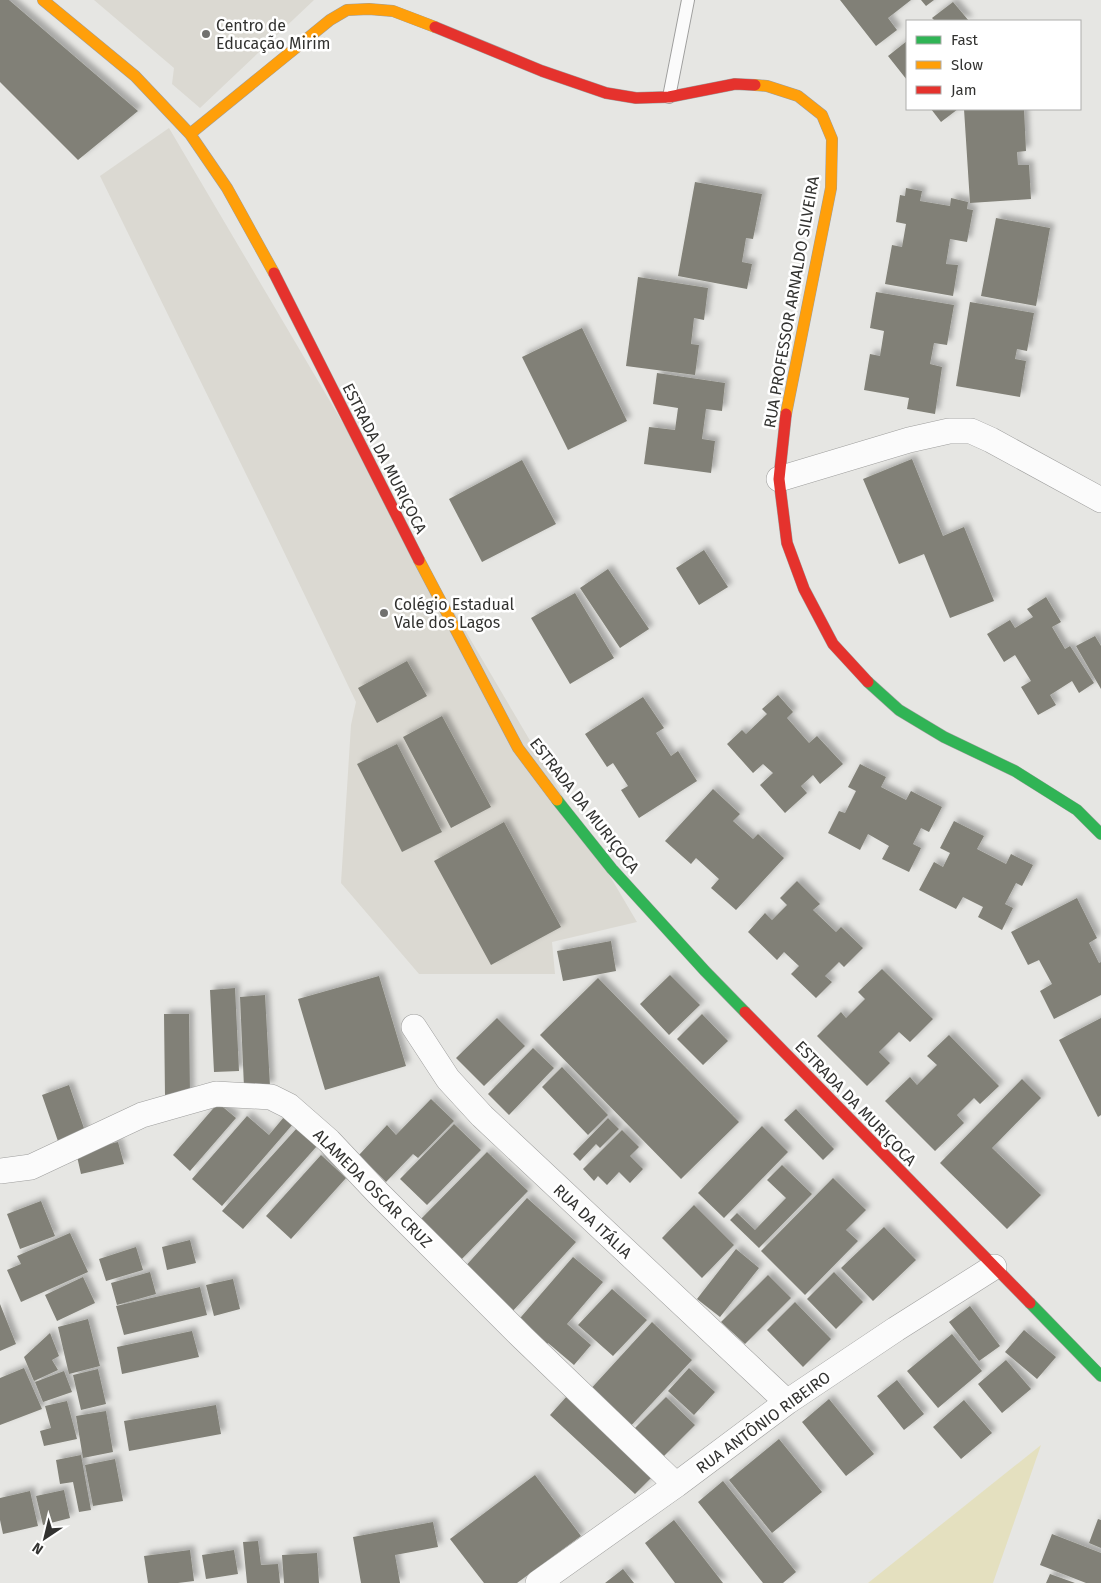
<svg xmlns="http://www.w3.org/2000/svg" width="1101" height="1583" font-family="'Fira Sans',sans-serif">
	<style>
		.built { fill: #dbd9d2 }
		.green { fill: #e4e0bf }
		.building { fill: #818077; filter: url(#shadow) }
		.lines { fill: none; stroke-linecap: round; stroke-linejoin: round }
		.lane-casing { stroke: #9e9e9d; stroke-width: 14 }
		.street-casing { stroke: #9e9e9d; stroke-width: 26 }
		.fast-casing { stroke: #9e9e9d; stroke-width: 12 }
		.slow-casing { stroke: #9e9e9d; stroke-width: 12 }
		.jam-casing { stroke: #9e9e9d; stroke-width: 12 }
		.lane { stroke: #fbfbfb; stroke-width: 12 }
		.street { stroke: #fbfbfb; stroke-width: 25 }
		.fast { stroke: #30b455; stroke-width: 11 }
		.slow { stroke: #ff9f0a; stroke-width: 11 }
		.jam { stroke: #e5322d; stroke-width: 11 }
		.poi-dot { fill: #71716f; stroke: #fff; stroke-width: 2 }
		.labels { text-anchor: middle; stroke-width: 5; stroke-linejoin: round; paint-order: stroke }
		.poi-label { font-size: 16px; fill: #323230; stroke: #fff; text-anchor: start }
		.street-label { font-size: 16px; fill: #323230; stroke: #fff }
	</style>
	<defs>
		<filter id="shadow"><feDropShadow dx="4.5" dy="-4.5" stdDeviation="2.5" flood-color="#0004"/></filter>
	</defs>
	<rect width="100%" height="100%" fill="#e6e6e3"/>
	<path class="built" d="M94 0H314L200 108 172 84 174 68Z
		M169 128 637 922 552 942 555 974H419L341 883 351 725 356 702 271 525 100 176Z"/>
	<path class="green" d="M1041 1445 993 1583H868Z"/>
	<path class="building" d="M0 0H9L138 111 78 160 0 82Z
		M840 0H911L888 18 897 30 876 46Z
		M921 0H934L926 6Z
		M953 2 969 21H935L932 18Z
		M907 41V80L888 56Z
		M931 109H958L941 122Z
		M964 109H1024L1026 151 1017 152 1018 165H1029L1031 199 970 203Z
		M695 182 762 194 753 239 746 238 742 262 752 264 747 289 678 276Z
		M906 188 922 191 920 201 950 206 951 198 968 202 967 209 973 210 967 242 950 239 946 264 958 265 953 296 885 284 892 245 902 247 906 224 896 222 900 195 905 196Z
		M996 218 1050 228 1036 306 981 296Z
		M638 277 708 288 704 320 694 318 691 344 699 345 695 375 626 366Z
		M876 292 954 305 947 345 934 343 930 364 942 367 935 414 907 409 909 398 864 390 870 354 880 356 884 331 870 328Z
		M970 302 1034 313 1027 351 1017 349 1015 359 1026 361 1020 397 956 386Z
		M582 328 627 421 568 450 522 357Z
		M657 373 725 383 722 411 706 409 702 439 715 441 711 473 644 464 649 427 675 430 678 408 653 404Z
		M912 459 943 536 964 527 994 601 950 618 924 554 899 564 863 479Z
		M522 460 556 524 482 562 449 499Z
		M704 550 728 587 699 605 676 568Z
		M608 569 649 629 620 648 580 588Z
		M575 593 614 658 570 684 531 618Z
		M1046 597 1061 622 1052 627 1065 649 1070 646 1094 683 1079 693 1072 681 1050 695 1056 705 1038 715 1021 687 1031 681 1015 655 1004 662 987 634 1010 620 1015 628 1033 617 1027 609Z
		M1095 636 1101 646V689L1076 646Z
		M407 661 427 696 377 723 358 688Z
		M778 695 793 712 787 718 809 743 817 736 843 764 820 784 813 775 801 786 807 793 785 813 760 785 773 773 763 764 753 773 727 744 742 730 746 734 767 714 762 709Z
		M643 697 664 728 656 733 671 756 678 751 697 781 639 818 621 790 628 786 613 763 607 767 585 734Z
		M442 716 491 807 451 828 403 737Z
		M397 744 442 832 402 852 357 764Z
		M860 764 886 777 881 787 906 800 911 791 942 807 929 832 921 828 913 844 921 848 909 872 882 859 889 846 868 834 860 850 828 833 839 811 845 813 856 791 848 787Z
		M713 789 740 814 733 821 753 839 758 834 784 858 736 910 711 888 719 879 696 858 691 864 665 841Z
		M954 821 984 836 977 849 1006 864 1011 854 1033 865 1022 886 1016 883 1005 904 1013 908 1002 930 978 917 983 907 963 897 956 909 919 890 934 862 943 867 950 853 940 848Z
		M504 822 561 927 491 965 434 861Z
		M797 881 820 904 813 910 836 932 841 927 863 948 844 967 839 962 825 976 832 982 816 998 791 974 799 966 784 952 777 960 748 932 765 913 772 920 787 905 780 898Z
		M1077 898 1097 938 1089 943 1099 963 1101 962V995L1054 1019 1040 991 1052 984 1039 960 1028 965 1011 932Z
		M611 941 616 971 563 981 557 951Z
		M882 969 933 1019 910 1042 899 1032 879 1052 890 1063 867 1086 817 1036 841 1012 846 1018 865 999 858 992Z
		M670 975 700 1005 669 1035 640 1004Z
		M379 976 406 1066 325 1090 298 999Z
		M598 978 739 1122 681 1179 540 1035Z
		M235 988 239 1071 214 1072 210 990Z
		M265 995 270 1086 244 1087 240 997Z
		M164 1014H189L190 1096H165Z
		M702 1014 728 1041 703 1065 677 1039Z
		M497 1018 525 1046 484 1086 456 1058Z
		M1101 1018V1115L1098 1117 1059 1040Z
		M949 1035 999 1086 980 1104 974 1098 957 1115 964 1123 935 1151 885 1101 910 1077 917 1085 937 1065 927 1056Z
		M533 1048 554 1068 509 1115 488 1094Z
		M562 1067 608 1115 588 1135 542 1087Z
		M1022 1079 1041 1098 992 1148 1041 1195 1007 1229 940 1163Z
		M69 1085 87 1137 60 1147 42 1095Z
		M431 1099 454 1121 418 1158 413 1154 386 1182 359 1155 387 1125 396 1135Z
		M218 1103 236 1118 190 1171 173 1155Z
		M796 1109 834 1149 823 1160 784 1120Z
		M247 1116 269 1135 284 1117 293 1124 222 1206 192 1179Z
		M608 1118 619 1129 600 1148 596 1144 580 1161 573 1154Z
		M454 1124 481 1150 427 1205 400 1179Z
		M762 1126 788 1152 724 1218 698 1193Z
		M297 1128 317 1146 243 1229 222 1211Z
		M622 1130 639 1147 630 1156 643 1169 630 1183 619 1172 607 1185 598 1176 594 1181 583 1169Z
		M118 1142 124 1164 81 1174 76 1152Z
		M487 1152 528 1191 459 1262 418 1222Z
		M321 1155 346 1178 291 1239 266 1216Z
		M782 1165 812 1194 759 1248 730 1220 737 1213 755 1230 786 1198 767 1180Z
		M833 1178 866 1210 846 1230 858 1241 805 1295 761 1251Z
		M527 1198 576 1242 511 1313 463 1269Z
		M41 1201 55 1236 20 1249 7 1214Z
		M694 1205 734 1245 702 1278 662 1238Z
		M884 1227 916 1260 873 1301 841 1268Z
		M70 1233 88 1272 21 1302 7 1270 21 1264 17 1256Z
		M190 1240 196 1263 167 1270 162 1247Z
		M136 1247 143 1270 106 1281 99 1259Z
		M736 1249 759 1268 720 1317 697 1299Z
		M573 1257 603 1282 567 1324 591 1345 574 1365 548 1343 543 1349 515 1324Z
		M150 1272 156 1294 117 1305 111 1283Z
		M834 1272 863 1302 836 1329 807 1299Z
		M768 1275 791 1298 745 1344 721 1322Z
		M83 1277 95 1303 57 1321 45 1295Z
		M233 1279 240 1309 214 1316 206 1285Z
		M200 1287 207 1315 124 1335 116 1306Z
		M612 1289 647 1320 613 1356 578 1325Z
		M795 1302 831 1339 803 1367 767 1330Z
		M0 1304 16 1344 0 1351Z
		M970 1306 1000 1346 979 1361 949 1322Z
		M88 1319 100 1366 69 1374 58 1327Z
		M652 1322 692 1360 627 1430 587 1393Z
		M1024 1330 1056 1357 1037 1379 1005 1352Z
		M192 1331 199 1357 122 1374 117 1347Z
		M50 1333 59 1356 52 1360 58 1370 34 1381 24 1357Z
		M952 1334 982 1371 938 1408 907 1371Z
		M1006 1360 1031 1389 1002 1413 978 1384Z
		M24 1368 42 1409 0 1425V1378Z
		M689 1368 715 1392 694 1415 668 1391Z
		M98 1369 106 1404 81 1410 73 1375Z
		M64 1371 72 1392 43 1402 35 1382Z
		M897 1380 924 1414 904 1430 877 1396Z
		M568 1395 654 1475 635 1494 550 1415Z
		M666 1397 695 1425 663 1457 634 1429Z
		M829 1399 874 1454 846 1476 802 1422Z
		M964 1400 992 1433 961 1459 933 1427Z
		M67 1401 77 1439 44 1446 40 1431 51 1428 45 1406Z
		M216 1405 221 1434 129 1451 124 1421Z
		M106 1411 113 1452 83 1458 76 1416Z
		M779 1439 822 1492 772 1533 729 1480Z
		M81 1455 91 1510 79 1512 73 1482 60 1484 56 1460Z
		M115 1459 123 1501 93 1506 85 1465Z
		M535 1475 581 1536 517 1583H484L450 1539Z
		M723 1481 796 1572 783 1583H763L698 1502Z
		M64 1490 70 1518 43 1525 36 1496Z
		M30 1491 38 1526 3 1534 0 1520V1498Z
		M1098 1519 1101 1520V1548L1089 1543Z
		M674 1520 723 1583H675L645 1543Z
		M433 1522 438 1547 395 1555 400 1583H361L353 1537Z
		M1052 1534 1101 1553V1583H1086L1040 1565Z
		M258 1541 261 1565 278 1564 280 1583H247L243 1542Z
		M190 1550 194 1581 178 1583H148L144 1556Z
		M234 1550 238 1574 206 1579 202 1555Z
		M317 1553 319 1583H284L282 1555Z
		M623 1569 634 1583H605Z
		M1050 1574 1075 1583H1046Z"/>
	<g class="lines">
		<g class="lane-casing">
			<path id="lane" d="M669 97 688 0"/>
		</g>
		<g class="street-casing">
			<path id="street" d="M779 479 909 440 949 431H971L991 440 1101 500
				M414 1027 448 1079 482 1116 787 1402
				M0 1171 31 1167 142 1115 184 1103 216 1094 271 1097 289 1106 329 1141 378 1193 523 1338 676 1485
				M538 1583 676 1485 787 1402 896 1329 994 1267"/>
		</g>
		<g class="fast-casing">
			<path id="fast" d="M868 682 899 710 944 737 1015 771 1077 810 1101 834
				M557 800 612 869 705 971 745 1012
				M1030 1303 1101 1376"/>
		</g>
		<g class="slow-casing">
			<path id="slow" d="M43 0 135 76 190 134 227 188 274 273
				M755 85 767 86 798 96 822 115 832 139 831 188 786 414
				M190 134 330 20 347 10 369 9 393 11 435 27
				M419 560 518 748 557 800"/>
		</g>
		<g class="jam-casing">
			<path id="jam" d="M435 27 542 71 606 93 636 98 669 97 735 84 755 85
				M274 273 419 560
				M786 414 779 479 787 543 804 589 833 644 868 682
				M745 1012 1030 1303"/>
		</g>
		<use href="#lane" class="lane"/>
		<use href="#street" class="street"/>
		<use href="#fast" class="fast"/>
		<use href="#slow" class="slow"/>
		<use href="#jam" class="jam"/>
	</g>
	<g class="poi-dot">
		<circle cx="206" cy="34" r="5"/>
		<circle cx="384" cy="613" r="5"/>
	</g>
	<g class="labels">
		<g class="poi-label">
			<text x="216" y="31">Centro de<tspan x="216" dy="18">Educação Mirim</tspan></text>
			<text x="394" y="610">Colégio Estadual<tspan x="394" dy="18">Vale dos Lagos</tspan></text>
		</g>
		<g class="street-label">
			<text transform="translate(791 302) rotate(-80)" y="6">RUA PROFESSOR ARNALDO SILVEIRA</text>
			<text transform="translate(385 458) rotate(63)" y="6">ESTRADA DA MURIÇOCA</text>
			<text transform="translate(585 805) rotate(52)" y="6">ESTRADA DA MURIÇOCA</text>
			<text transform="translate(856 1103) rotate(46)" y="6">ESTRADA DA MURIÇOCA</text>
			<text transform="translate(373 1188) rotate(45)" y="6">ALAMEDA OSCAR CRUZ</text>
			<text transform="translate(593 1221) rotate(43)" y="6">RUA DA ITÁLIA</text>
			<text transform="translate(763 1422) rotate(-36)" y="6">RUA ANTÔNIO RIBEIRO</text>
		</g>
	</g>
	<rect x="906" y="20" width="175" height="90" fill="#ffffff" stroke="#adadac"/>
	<rect x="916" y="36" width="25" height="8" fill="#30b455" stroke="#adadac"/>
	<text x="951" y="45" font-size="15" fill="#323230">Fast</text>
	<rect x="916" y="61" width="25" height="8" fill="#ff9f0a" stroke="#adadac"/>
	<text x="951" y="70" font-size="15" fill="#323230">Slow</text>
	<rect x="916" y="86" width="25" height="8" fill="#e5322d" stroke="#adadac"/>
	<text x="951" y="95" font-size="15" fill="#323230">Jam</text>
	<g transform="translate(45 1538) rotate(215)" stroke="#ffffff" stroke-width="4" paint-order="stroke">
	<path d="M0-4L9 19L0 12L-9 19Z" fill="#323230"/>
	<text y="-8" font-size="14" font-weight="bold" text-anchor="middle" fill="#323230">N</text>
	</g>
</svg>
